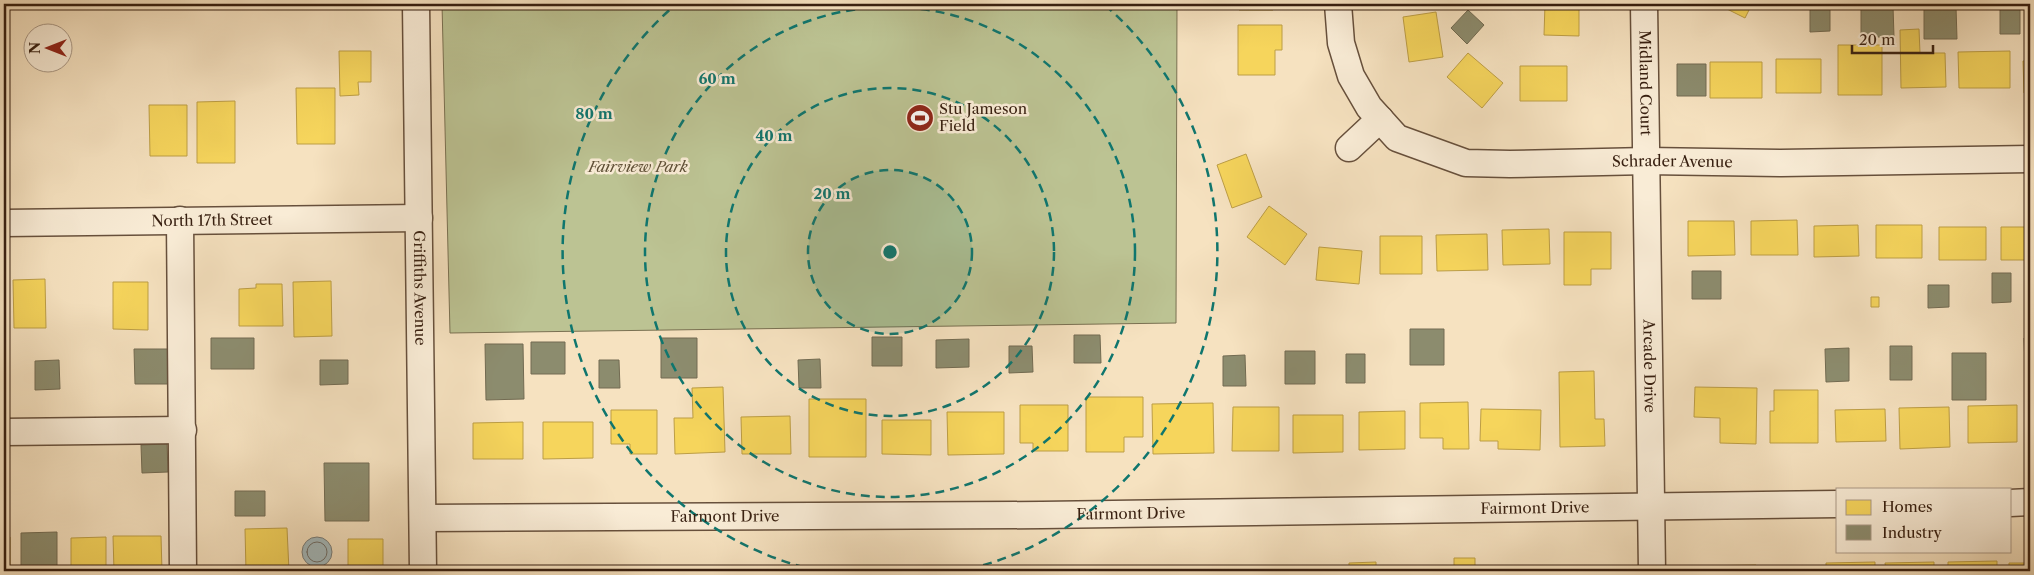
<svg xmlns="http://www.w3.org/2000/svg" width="2034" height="575" font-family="'Libre Caslon Text',serif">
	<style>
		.green { fill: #bcc393; stroke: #7a7152 }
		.water { fill: #a3babe; stroke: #787c78 }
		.homes { fill: #f6d55c; stroke: #bd9e45 }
		.industry { fill: #8c8c6e; stroke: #726b52 }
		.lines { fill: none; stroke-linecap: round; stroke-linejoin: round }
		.shore { stroke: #6d6c67; stroke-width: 1 }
		.minor-casing { stroke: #67503c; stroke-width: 29 }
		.minor { stroke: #f9ecd6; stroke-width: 26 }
		.ring { fill: none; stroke: #0f766e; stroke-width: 2.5; stroke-dasharray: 9 6 }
		.labels { text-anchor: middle; stroke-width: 5; stroke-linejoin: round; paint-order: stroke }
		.street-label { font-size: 15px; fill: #371f10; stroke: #f9ecd6 }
		.poi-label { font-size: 15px; fill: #371f10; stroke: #f9ecd6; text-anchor: start }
		.park-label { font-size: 15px; font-style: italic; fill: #5f5037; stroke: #f9ecd6 }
		.centre { fill: #0f766e; stroke: #f9ecd6; stroke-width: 2.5 }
		.ring-label { font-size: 15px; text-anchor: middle; font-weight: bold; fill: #0f766e; stroke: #f9ecd6; stroke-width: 5; stroke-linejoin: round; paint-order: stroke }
	</style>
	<rect width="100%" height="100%" fill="#f6e2c0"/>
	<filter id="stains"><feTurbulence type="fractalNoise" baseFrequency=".004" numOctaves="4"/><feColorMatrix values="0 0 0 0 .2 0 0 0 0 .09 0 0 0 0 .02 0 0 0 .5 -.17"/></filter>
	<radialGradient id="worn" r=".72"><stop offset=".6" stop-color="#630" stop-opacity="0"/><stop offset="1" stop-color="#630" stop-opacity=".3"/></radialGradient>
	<path class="green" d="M442 4H1177L1176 323 450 333Z"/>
	<path class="water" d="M302 552a15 15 0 1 1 30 0a15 15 0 1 1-30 0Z"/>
	<path class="homes" d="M1239 4H1273V10H1239Z
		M1545 4H1579V36L1544 35Z
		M1717 4H1752L1745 18Z
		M1436 12 1443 57 1409 62 1403 17Z
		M1238 25H1282V50H1275V75H1238Z
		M1919 29 1920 53H1945L1946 87 1901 88 1900 30Z
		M1838 45H1882V95H1838Z
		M339 51H371V82H358L359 95 340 96Z
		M2010 51V88H1959L1958 52Z
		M1468 53 1503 83 1482 108 1447 77Z
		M1776 59H1821V93H1776Z
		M2023 61H2030V93H2024Z
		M1710 62H1762V98H1710Z
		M1520 66H1567V101H1520Z
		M296 88H335V144H297Z
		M235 101V163H197V102Z
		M149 105H187V156H150Z
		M4 114H7V165H4Z
		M1246 154 1262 197 1232 208 1217 165Z
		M1269 206 1307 234 1285 265 1247 237Z
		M1797 220 1798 255H1751V221Z
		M1688 221H1734L1735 255 1688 256Z
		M1858 225 1859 256 1814 257V226Z
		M1876 225H1922V258H1876Z
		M1939 227H1986V260H1939Z
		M2001 227H2030V260H2001Z
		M1549 229 1550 264 1503 265 1502 230Z
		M1564 232H1611V269H1591V285H1564Z
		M1487 234 1488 270 1437 271 1436 235Z
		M1380 236H1422V274H1380Z
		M1319 247 1362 251 1359 284 1316 280Z
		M45 279 46 328H14L13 280Z
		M331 281 332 336 294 337 293 282Z
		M113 282H148V330L113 329Z
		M256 284H282L283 326H239V289L256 288Z
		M1871 297H1879V307H1871Z
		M1594 371 1595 419H1604L1605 446 1560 447 1559 372Z
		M723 387 725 452 675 454 674 418H693L692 388Z
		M1695 387 1757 388 1756 444 1720 443V418L1694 417Z
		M1774 390H1818V443H1770V411H1774Z
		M1086 397H1143V437H1124V452H1086Z
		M809 399H866V457H809Z
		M1468 402 1469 449H1443V438H1420V403Z
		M1213 403 1214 453 1153 454 1152 404Z
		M1020 405H1068V451H1033V443H1020Z
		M2017 405V442L1968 443V406Z
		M1233 407H1279V451H1232Z
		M1949 407 1950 447 1900 449 1899 408Z
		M1481 409 1541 410 1540 450 1498 449V441H1480Z
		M1885 409 1886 441 1836 442 1835 410Z
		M611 410H657V454H630V444H611Z
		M1405 411V449L1359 450V412Z
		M947 412H1004V454L948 455Z
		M1293 415H1343V452L1293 453Z
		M790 416 791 454H742L741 417Z
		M882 420H931V455L882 454Z
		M523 422V459H473V423Z
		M543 422H593V458L543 459Z
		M287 528 289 571H246L245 529Z
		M113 536H161L162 571H114Z
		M4 537H10V571H4Z
		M106 537V571H71V538Z
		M348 539H383V571H348Z
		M1454 558H1475V571H1425V569H1454Z
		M1997 561V571H1948V562Z
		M1376 562V571H1349V563Z
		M1875 562V571H1826V563Z
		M1934 562V571H1886L1885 563Z
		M2009 563H2030V571H2009Z
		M1756 565 1757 571H1697V566Z
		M1292 568H1332V571H1292Z
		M1819 568V571H1771L1770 569Z"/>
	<path class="industry" d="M1861 6H1893L1894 37H1861Z
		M2000 6H2020V34H2000Z
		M1810 7H1830V31L1810 32Z
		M1956 7 1957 39H1924V8Z
		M1468 10 1484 25 1467 44 1451 28Z
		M1677 64H1706V96H1677Z
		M1692 271H1721V299H1692Z
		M1992 273H2011V302L1992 303Z
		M1928 285H1949V307L1928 308Z
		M1410 329H1444V365H1410Z
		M1074 335H1100L1101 363H1074Z
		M872 337H902V366H872Z
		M211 338H254V369H211Z
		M661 338H697V378H661Z
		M2024 338H2030V367H2025Z
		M969 339V367L936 368V340Z
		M531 342H565V374H531Z
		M485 344H523L524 399 486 400Z
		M1009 346H1032L1033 372 1009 373Z
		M1890 346H1912V380H1890Z
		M1849 348V381L1826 382 1825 349Z
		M134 349H168V384H135Z
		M1285 351H1315V384H1285Z
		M1952 353H1986V400H1952Z
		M1346 354H1365V383H1346Z
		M1245 355 1246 386H1223V356Z
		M820 359 821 388H799L798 360Z
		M59 360 60 389 35 390V361Z
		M320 360H348V384L320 385Z
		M599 360H619L620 388H599Z
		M167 444 168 472 142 473 141 445Z
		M324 463H369V521H325Z
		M235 491H265V516H235Z
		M57 532V571H21V533Z"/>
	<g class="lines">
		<path class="shore" d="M307 552a10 10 0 1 1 20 0a10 10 0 1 1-20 0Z"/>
		<g class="minor-casing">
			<g id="minor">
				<path id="s1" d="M416 4 423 571"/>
				<path id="s2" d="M1338 4 1341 43 1351 76 1369 107 1397 138 1466 163 1510 164 1647 161 1781 163 2030 159"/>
				<path id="s3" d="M1644 4 1652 571"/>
				<path d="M1349 148 1380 119"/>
				<path d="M180 220 183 571"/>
				<path id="s4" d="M4 223 419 218"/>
				<path d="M4 432 183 430"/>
				<path d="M2010 503 2030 502"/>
				<path id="s5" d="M423 518 1042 515 1838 504"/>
			</g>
		</g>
		<use href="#minor" class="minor"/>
	</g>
	<circle cx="890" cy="252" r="82" fill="#0f766e" fill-opacity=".12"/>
	<g class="ring">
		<circle cx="890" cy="252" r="82"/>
		<circle cx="890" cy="252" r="164"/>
		<circle cx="890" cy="252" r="245"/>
		<path d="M819 571A327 327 0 0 1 675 5M1105 5A327 327 0 0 1 961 571"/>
	</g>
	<defs>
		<g id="stadium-disc" transform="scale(1.4375)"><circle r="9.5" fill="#8f2418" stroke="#f9ecd6"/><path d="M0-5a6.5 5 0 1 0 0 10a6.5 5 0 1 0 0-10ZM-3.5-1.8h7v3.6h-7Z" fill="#fff"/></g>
	</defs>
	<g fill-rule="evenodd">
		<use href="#stadium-disc" x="920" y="118"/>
	</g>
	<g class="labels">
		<g class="street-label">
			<text dy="5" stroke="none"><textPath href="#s3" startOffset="79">Midland Court</textPath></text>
			<text dy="5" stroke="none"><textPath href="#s2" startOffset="431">Schrader Avenue</textPath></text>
			<text dy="5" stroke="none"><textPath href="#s4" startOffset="208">North 17th Street</textPath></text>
			<text dy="5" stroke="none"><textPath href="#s1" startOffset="284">Griffiths Avenue</textPath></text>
			<text dy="5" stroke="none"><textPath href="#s3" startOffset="362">Arcade Drive</textPath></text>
			<text dy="5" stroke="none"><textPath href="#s5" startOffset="1112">Fairmont Drive</textPath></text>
			<text dy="5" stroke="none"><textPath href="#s5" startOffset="708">Fairmont Drive</textPath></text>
			<text dy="5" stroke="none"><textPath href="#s5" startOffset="302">Fairmont Drive</textPath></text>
		</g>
		<g class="poi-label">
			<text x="939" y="114">Stu Jameson<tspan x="939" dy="17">Field</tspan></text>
		</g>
		<g class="park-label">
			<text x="638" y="172">Fairview Park</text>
		</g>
	</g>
	<circle cx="890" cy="252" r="8" class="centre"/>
	<g class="ring-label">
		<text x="717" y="84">60 m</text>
		<text x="594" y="119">80 m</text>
		<text x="774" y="141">40 m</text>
		<text x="832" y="199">20 m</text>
	</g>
	<rect width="2034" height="575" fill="none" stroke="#f6e2c0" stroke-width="20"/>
	<rect x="5" y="5" width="2024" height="565" fill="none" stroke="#371f10" stroke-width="2.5"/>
	<rect x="10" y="10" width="2014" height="555" fill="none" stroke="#371f10"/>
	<rect x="1836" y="488" width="175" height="65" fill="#f9ecd6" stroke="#ab9a87"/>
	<rect x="1846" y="500" width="25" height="15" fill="#f6d55c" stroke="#ab9a87"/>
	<text x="1882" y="512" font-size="15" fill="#371f10">Homes</text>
	<rect x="1846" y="525" width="25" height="15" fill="#8c8c6e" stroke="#ab9a87"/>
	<text x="1882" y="538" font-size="15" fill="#371f10">Industry</text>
	<g transform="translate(48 48) rotate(270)"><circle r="24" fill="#f9ecd6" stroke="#ab9a87"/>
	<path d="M0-4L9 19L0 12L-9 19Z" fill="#8f2418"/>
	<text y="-8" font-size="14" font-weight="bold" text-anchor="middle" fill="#371f10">N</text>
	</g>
	<path d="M1852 45v8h81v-8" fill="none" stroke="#371f10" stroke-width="2.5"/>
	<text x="1859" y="45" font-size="15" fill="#371f10" stroke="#f9ecd6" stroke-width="4" paint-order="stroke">20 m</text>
	<rect width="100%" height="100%" filter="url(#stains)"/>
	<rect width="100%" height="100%" fill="url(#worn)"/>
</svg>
